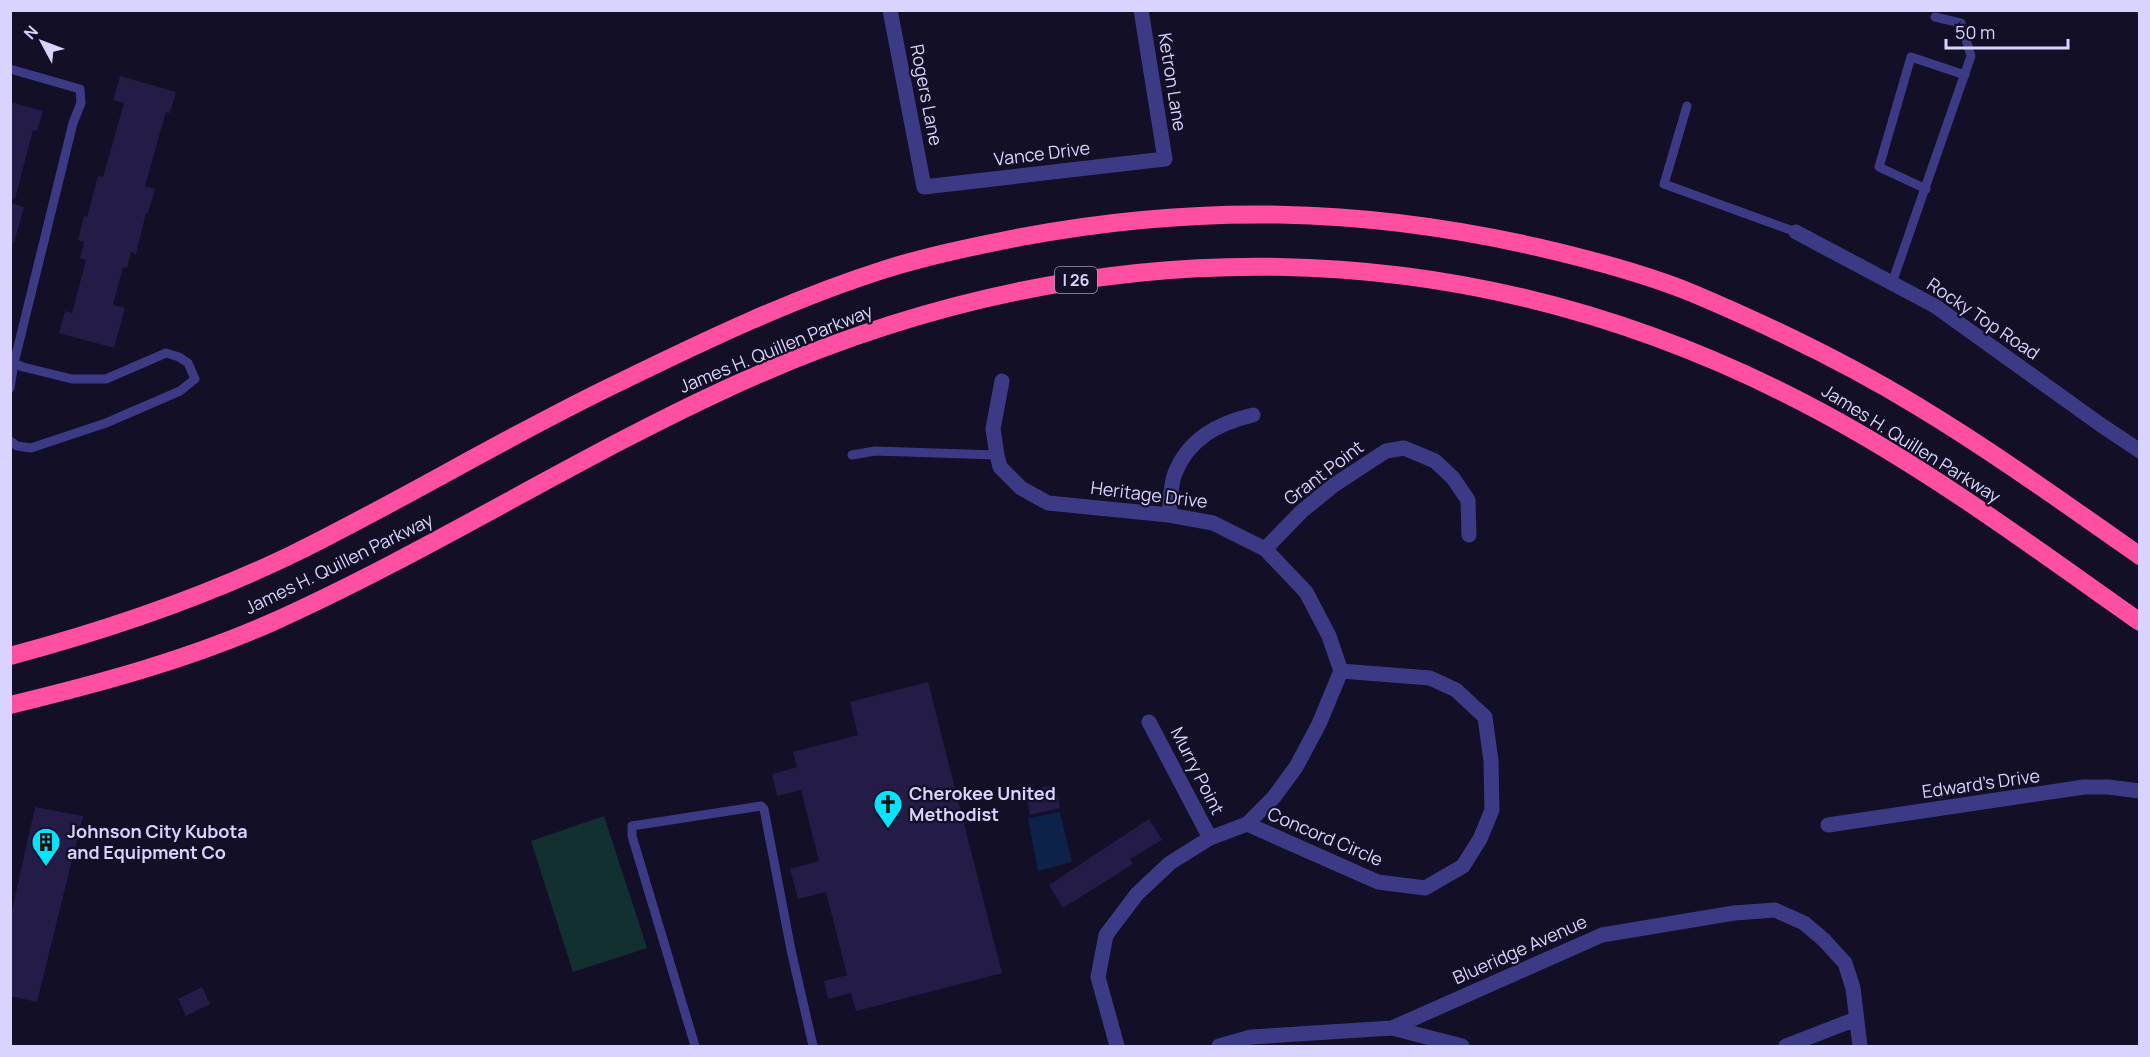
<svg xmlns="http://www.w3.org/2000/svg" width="2150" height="1057" font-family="Manrope,sans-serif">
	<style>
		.green { fill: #12302f }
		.water { fill: #0c2248 }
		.building { fill: #241b47 }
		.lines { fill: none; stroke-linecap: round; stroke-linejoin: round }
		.lane { stroke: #3d3a85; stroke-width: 9 }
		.street { stroke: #3d3a85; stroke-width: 15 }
		.highway { stroke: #ff4fa3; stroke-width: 18 }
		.labels { text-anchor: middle; stroke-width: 4.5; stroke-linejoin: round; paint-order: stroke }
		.shield { fill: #130f26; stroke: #9e99be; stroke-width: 1.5 }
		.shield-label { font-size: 16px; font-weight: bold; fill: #d9d4ff }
		.street-label { font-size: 18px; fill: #d9d4ff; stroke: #130f26 }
		.poi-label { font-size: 18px; font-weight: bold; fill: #d9d4ff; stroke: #130f26; text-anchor: start }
	</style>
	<rect width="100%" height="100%" fill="#130f26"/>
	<path class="green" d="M604 816 647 948 573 972 531 841Z"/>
	<path class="water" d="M1060 812 1072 862 1038 871 1028 818Z"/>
	<path class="building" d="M120 76 176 92 170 113 166 112 145 186 155 189 148 213H146L136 254 131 252 127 268 123 267 113 305 125 308 114 348 59 333 65 311 72 313 86 260 80 258 84 242 78 240 84 216 87 217 98 176 103 177 124 103 113 100Z
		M10 102 43 111 37 131 33 130 15 199 10 198Z
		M10 203 24 207 14 243 10 242Z
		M928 682 1002 973 856 1011 851 993 828 999 824 981 847 975 826 892 798 899 790 869 819 861 801 790 777 796 772 774 797 767 793 752 858 735 850 702Z
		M1055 784 1060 808 1030 815 1026 792Z
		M35 807 83 816 37 1002 10 996V919Z
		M1149 819 1162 840 1130 859 1133 864 1063 908 1049 885Z
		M202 987 210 1004 186 1016 178 999Z"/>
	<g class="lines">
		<path class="lane" d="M10 69 80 89 81 103 73 123 14 363 10 388
			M1687 106 1664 184 1796 232
			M1926 189 1879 167 1911 57 1965 75
			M1892 283 1971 56 1961 23 1935 17
			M10 362 23 367 72 379H106L166 353 179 357 188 363 195 379 180 391 106 423 31 448 17 446 10 441
			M852 455 875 451 997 455
			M695 1046 632 836V826L761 806 764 809 791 950 813 1046"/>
		<path class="street" d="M890 10 924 187 1165 159 1141 10
			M1796 232 1935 306 2101 425 2140 451
			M1002 381 993 429 997 455 1000 467 1021 488 1048 503 1169 515 1213 523 1265 549 1306 592 1329 636 1341 671 1319 724 1296 767 1274 797 1247 824 1210 838 1170 863 1137 894 1106 935 1098 977 1117 1046
			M1169 515C1171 502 1170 485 1175 473 1189 438 1219 423 1253 415
			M1265 549 1302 511 1334 485 1386 451 1404 448 1435 461 1453 478 1468 500 1469 535
			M1149 722 1210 838
			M1247 824 1378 882 1425 888 1463 866 1480 839 1492 810 1491 761 1485 717 1456 690 1430 678 1341 671
			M1828 825 2084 787H2108L2140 791
			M1392 1028 1462 1046
			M1219 1046 1251 1037 1392 1028 1602 935 1734 913 1775 910 1804 923 1824 940 1845 963 1853 988 1860 1046
			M1786 1046 1856 1019"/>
		<path class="highway" d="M10 656C107 630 202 598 293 554 403 500 509 435 620 382 706 340 794 298 886 269 930 255 976 246 1021 237 1197 204 1362 207 1537 247 1589 259 1643 273 1692 293 1770 326 1847 363 1919 407 1995 453 2067 505 2140 556
			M10 705C101 683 190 659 275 621 430 551 574 459 728 388 1088 222 1470 223 1821 412 1933 472 2036 549 2140 622"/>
	</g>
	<defs>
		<g id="church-pin" transform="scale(1.5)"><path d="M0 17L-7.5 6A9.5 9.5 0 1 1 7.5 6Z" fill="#00e5ff" stroke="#130f26"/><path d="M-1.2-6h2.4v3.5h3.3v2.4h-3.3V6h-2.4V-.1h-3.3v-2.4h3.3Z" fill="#111"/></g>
		<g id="building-pin" transform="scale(1.5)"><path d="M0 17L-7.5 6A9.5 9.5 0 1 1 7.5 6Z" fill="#00e5ff" stroke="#130f26"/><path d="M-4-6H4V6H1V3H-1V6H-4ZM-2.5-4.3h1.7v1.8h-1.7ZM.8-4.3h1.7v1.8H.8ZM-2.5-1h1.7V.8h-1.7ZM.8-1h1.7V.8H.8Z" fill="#111"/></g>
	</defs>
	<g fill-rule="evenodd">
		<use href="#church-pin" x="888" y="804"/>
		<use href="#building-pin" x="46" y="842"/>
	</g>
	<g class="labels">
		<rect class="shield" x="1055" y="267" width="42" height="26" rx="4.5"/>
		<g class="shield-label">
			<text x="1076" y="286">I 26</text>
		</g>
		<g class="street-label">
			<text transform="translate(1172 82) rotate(81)" y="6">Ketron Lane</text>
			<text transform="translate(926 95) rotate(79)" y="6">Rogers Lane</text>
			<text transform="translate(1042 154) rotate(-7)" y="6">Vance Drive</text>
			<text transform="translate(1983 319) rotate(34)" y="6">Rocky Top Road</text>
			<text transform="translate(776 349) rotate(-22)" y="6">James H. Quillen Parkway</text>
			<text transform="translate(1911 444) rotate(32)" y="6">James H. Quillen Parkway</text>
			<text transform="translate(1324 473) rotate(-37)" y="6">Grant Point</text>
			<text transform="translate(1149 495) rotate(7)" y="6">Heritage Drive</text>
			<text transform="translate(339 564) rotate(-26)" y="6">James H. Quillen Parkway</text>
			<text transform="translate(1197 771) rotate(63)" y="6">Murry Point</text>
			<text transform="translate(1981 784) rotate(-8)" y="6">Edward's Drive</text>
			<text transform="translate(1325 837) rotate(23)" y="6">Concord Circle</text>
			<text transform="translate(1520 950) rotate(-24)" y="6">Blueridge Avenue</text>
		</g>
		<g class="poi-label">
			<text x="909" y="800">Cherokee United<tspan x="909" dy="21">Methodist</tspan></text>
			<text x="67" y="838">Johnson City Kubota<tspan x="67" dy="21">and Equipment Co</tspan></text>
		</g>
	</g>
	<rect width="2150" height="1057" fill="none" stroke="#d9d4ff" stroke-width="24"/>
	<g transform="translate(42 42) rotate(311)" stroke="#130f26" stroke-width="4.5" paint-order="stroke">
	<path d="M0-4.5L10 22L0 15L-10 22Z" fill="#d9d4ff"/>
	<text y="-9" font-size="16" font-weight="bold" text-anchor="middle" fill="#d9d4ff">N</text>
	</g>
	<path d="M1946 39v9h122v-9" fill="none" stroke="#d9d4ff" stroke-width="3"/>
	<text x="1955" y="39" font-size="18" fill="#d9d4ff" stroke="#130f26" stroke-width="4.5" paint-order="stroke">50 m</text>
</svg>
